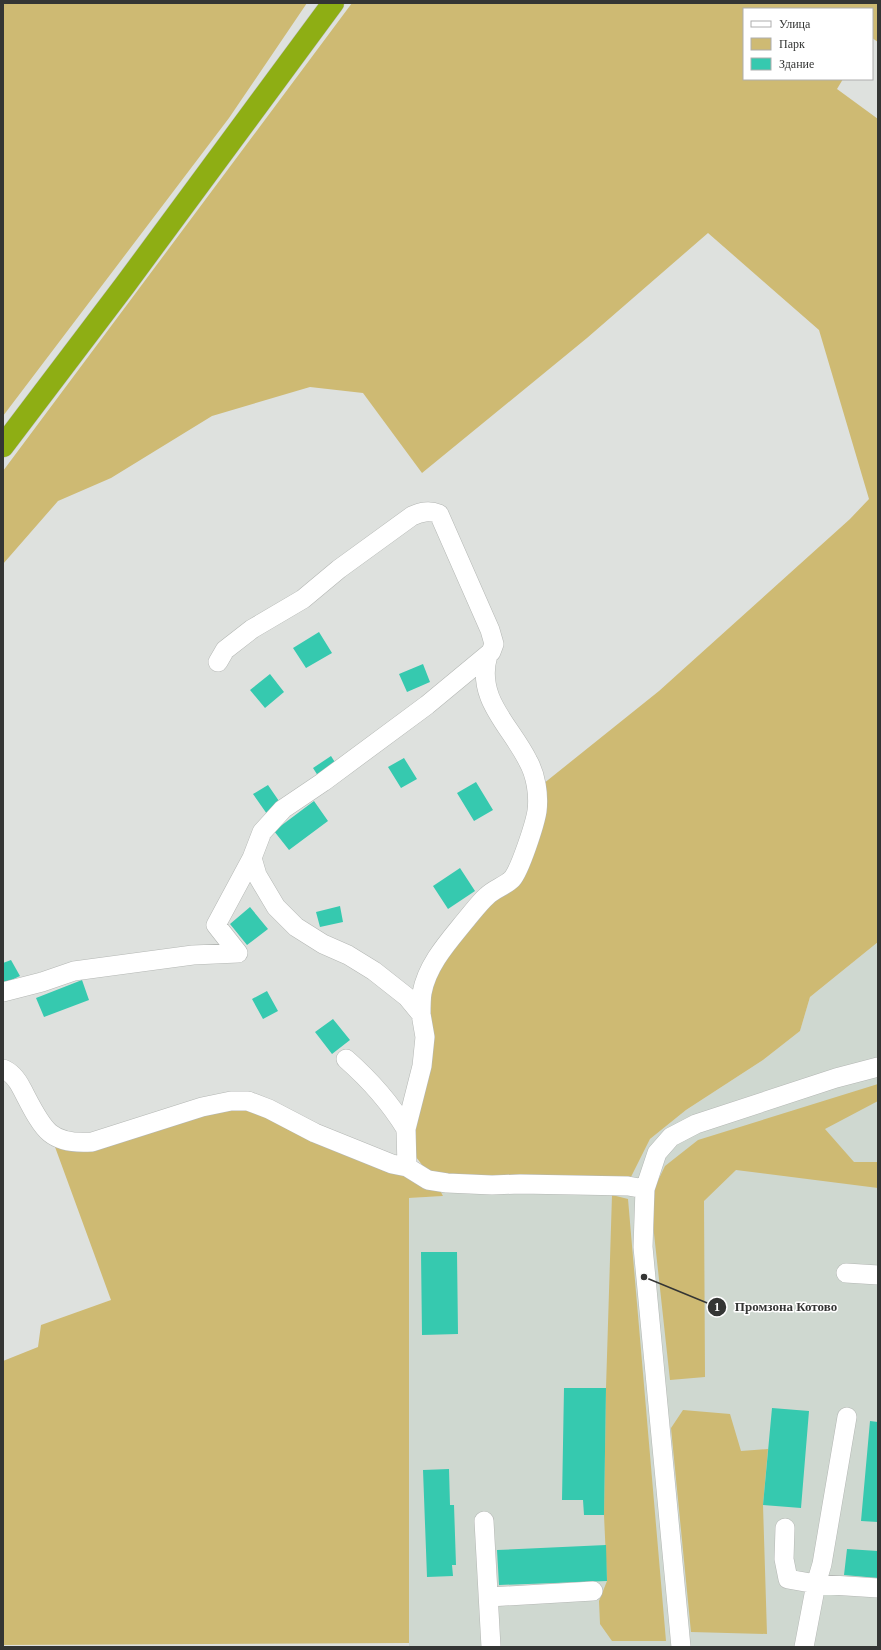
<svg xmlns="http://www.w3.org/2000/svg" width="881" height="1650" font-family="'Times New Roman',serif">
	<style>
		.built { fill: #cfd8d0 }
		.green { fill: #ceba73 }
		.building { fill: #36c9af }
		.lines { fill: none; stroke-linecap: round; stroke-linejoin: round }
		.minor-casing { stroke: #b4b7b4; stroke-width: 20 }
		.highway-casing { stroke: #bebebe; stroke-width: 23 }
		.minor { stroke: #fff; stroke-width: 19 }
		.highway { stroke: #8eae14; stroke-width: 22 }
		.leader { fill: none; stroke: #343534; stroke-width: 1.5 }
		.callout-dot { fill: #343534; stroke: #fff; stroke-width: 1.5 }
		.mark-label { font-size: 12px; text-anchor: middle; font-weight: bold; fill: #fff }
		.callout-label { font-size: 13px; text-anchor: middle; font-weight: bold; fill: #343534; stroke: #fff; stroke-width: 3; stroke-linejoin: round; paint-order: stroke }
	</style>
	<rect width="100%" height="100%" fill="#dee1de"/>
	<path class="built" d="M878 942V1647H409V1198L443 1196 438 1186 631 1177 650 1139 686 1110 763 1060 800 1031 810 997Z"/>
	<path class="green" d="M3 3H307L229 118 3 416Z
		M352 3H878V42L872 38V9H744V79H843L837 89 878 119V942L810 997 800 1031 763 1060 686 1110 650 1139 631 1177 439 1178 423 1166 412 1152 425 992 450 943 510 887 543 784 659 691 850 519 869 499 819 330 708 233 587 338 422 473 363 393 310 387 212 416 111 478 58 501 3 564V471Z
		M878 1084V1101L825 1129 854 1162H878V1188L736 1170 704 1201 705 1377 670 1380 650 1197 665 1166 698 1140Z
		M237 1102 438 1186 443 1196 409 1198V1643L3 1645V1361L38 1347 41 1325 111 1300 51 1136 78 1146Z
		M612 1195 628 1199 666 1641H612L600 1624 599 1601 607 1581 604 1515 606 1388Z
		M683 1410 730 1414 741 1451 768 1449 763 1505 767 1634 691 1632 671 1428Z"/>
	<path class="building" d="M319 632 332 653 306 668 293 648Z
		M423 664 430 682 407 692 399 674Z
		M270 674 284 692 265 708 250 690Z
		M331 756 338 767 320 779 313 768Z
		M404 758 417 779 401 788 388 767Z
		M476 782 493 810 474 821 457 793Z
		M268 785 281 804 267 814 253 794Z
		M314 801 328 821 289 850 274 831Z
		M460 868 475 891 448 909 433 886Z
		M340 906 343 922 320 927 316 912Z
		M250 907 268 929 247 945 230 924Z
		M11 960 20 976 3 984V963Z
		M82 980 89 1000 44 1017 36 998Z
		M267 991 278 1011 263 1019 252 999Z
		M333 1019 350 1040 332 1054 315 1032Z
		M421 1252H457L458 1334 422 1335Z
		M564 1388H606L604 1515H584L583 1500H562Z
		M772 1408 809 1411 801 1508 763 1505Z
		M870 1421 878 1422V1522L861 1521Z
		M449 1469 450 1505H454L456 1565H452L453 1576 427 1577 423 1470Z
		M606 1545 607 1581 499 1585 497 1550Z
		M847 1549 878 1551V1578L844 1575Z"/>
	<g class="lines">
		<g class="minor-casing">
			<path id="minor" d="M218 662 225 650 252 629 303 599 339 569 412 516C421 512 429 510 439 514L490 630 494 644 491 652 427 705 323 782 283 809 262 832 252 858 257 875 276 907 296 927 323 944 348 955 374 971 407 997 421 1014 425 1037 422 1066 406 1129 407 1167 428 1180 447 1183 492 1185 520 1184 628 1186 645 1189
				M3 992 42 982 74 971 193 955 238 953 216 925 252 858
				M421 1014C421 1007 421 1000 422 993 427 965 448 942 465 921 472 913 479 903 487 896 494 889 505 886 512 879 520 870 535 824 537 811 539 795 536 775 528 761 511 726 475 699 488 655
				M346 1059C371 1081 389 1101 406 1129
				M3 1069C11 1072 18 1081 22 1089 29 1102 39 1124 50 1133 61 1142 79 1143 92 1142L202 1107 231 1101H248L269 1109 315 1133 392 1164 407 1167
				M846 1273 878 1275
				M484 1521 491 1647
				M785 1528 784 1559 788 1579 816 1584 822 1564 847 1417
				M489 1597 593 1591
				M681 1647 643 1247 645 1189 657 1153 671 1137 696 1124 836 1078 878 1067
				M804 1647 816 1584 878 1588"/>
		</g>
		<g class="highway-casing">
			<path id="highway" d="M3 446 125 285 333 3"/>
		</g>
		<use href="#minor" class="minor"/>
		<use href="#highway" class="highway"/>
	</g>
	<path class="leader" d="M644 1277L717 1307"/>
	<g class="callout-dot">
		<circle cx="644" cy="1277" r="4"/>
		<circle cx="717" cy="1307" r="10"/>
	</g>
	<g class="mark-label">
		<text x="717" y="1311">1</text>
	</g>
	<g class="callout-label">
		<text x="786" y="1311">Промзона Котово</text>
	</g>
	<rect width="881" height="1650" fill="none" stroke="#343534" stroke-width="8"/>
	<rect x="743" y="8" width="130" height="72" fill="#ffffff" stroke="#aeaeae"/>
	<rect x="751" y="21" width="20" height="6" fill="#ffffff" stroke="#aeaeae"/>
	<text x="779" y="28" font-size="12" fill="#343534">Улица</text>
	<rect x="751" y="38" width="20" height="12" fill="#ceba73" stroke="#aeaeae"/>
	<text x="779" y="48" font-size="12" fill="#343534">Парк</text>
	<rect x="751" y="58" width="20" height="12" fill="#36c9af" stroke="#aeaeae"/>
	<text x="779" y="68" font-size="12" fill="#343534">Здание</text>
</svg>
